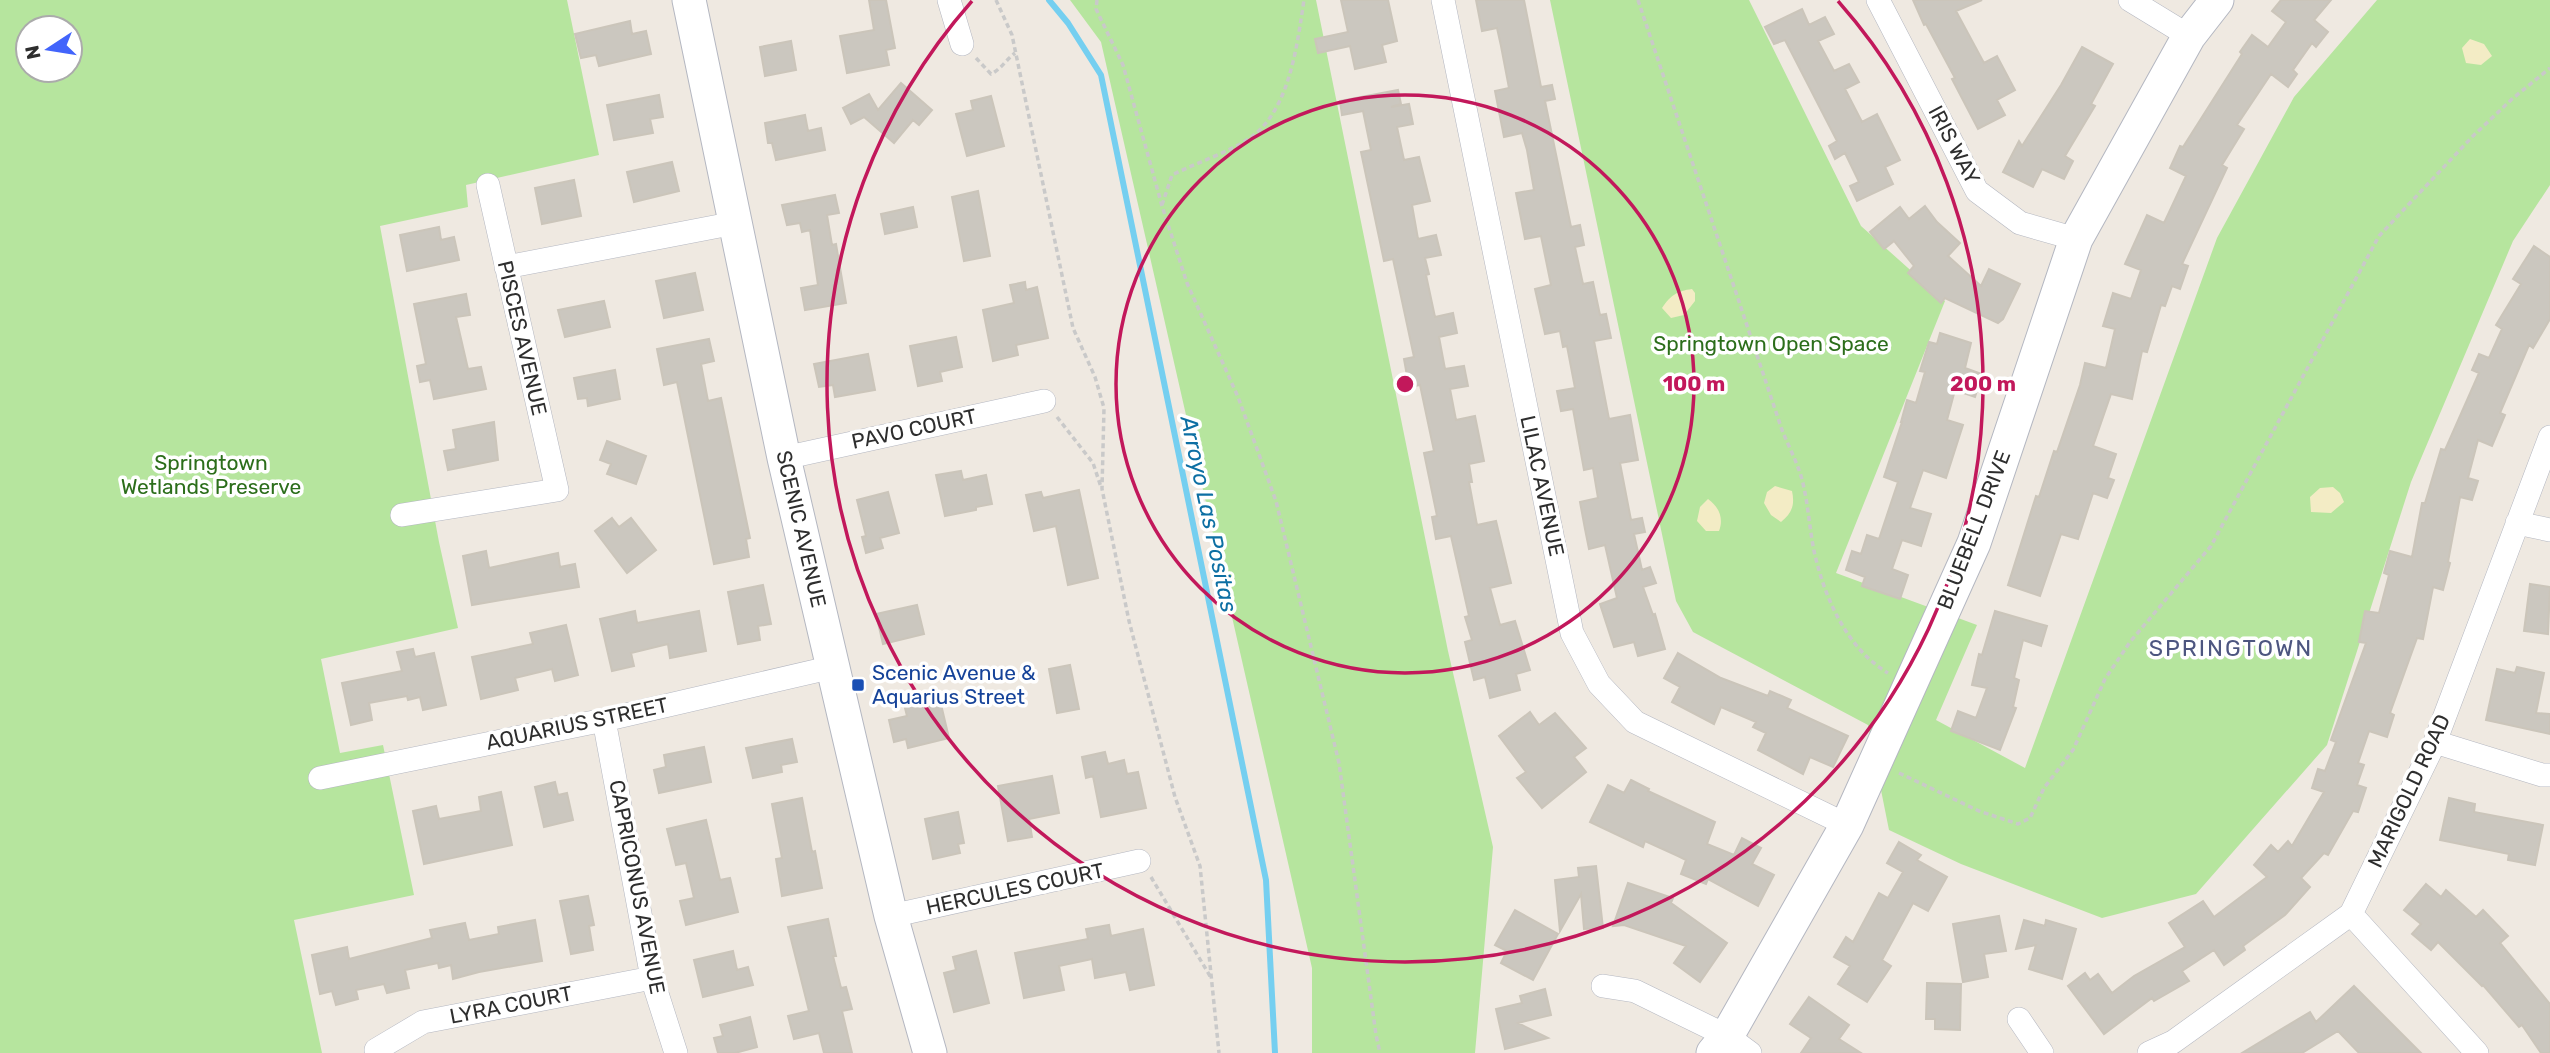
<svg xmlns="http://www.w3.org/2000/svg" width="2550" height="1053" font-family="Rubik,sans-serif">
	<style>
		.green { fill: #b6e59e; fill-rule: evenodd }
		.sand { fill: #f3ecc5 }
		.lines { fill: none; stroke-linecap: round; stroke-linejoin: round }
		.stream { stroke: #75cff0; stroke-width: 6 }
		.building { fill: #cbc7bf; stroke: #cbc5ba; stroke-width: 2 }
		.street-casing { stroke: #b4b7c1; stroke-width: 24 }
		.secondary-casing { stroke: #b4b7c1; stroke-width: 35 }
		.path { stroke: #c9c9c9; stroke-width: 3.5; stroke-dasharray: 5 3.5; stroke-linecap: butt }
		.street { stroke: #fff; stroke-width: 23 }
		.secondary { stroke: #fff; stroke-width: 33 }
		.ring { fill: none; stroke: #c2185b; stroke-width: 3.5 }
		.transit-dot { fill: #1a4fb4; stroke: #fff; stroke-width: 2.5 }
		.labels { text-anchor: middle; stroke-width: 7; stroke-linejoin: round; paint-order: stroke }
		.street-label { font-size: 21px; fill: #2e2e2e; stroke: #fff }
		.park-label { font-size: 21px; fill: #2c6e1b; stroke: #fff }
		.transit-label { font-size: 21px; fill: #164399; stroke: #fff; text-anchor: start }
		.water-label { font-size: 23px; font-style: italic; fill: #0d6fa3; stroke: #fff }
		.neighbourhood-label { font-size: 23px; letter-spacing: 2px; fill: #4d5680; stroke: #fff }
		.centre { fill: #c2185b; stroke: #fff; stroke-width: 3.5 }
		.ring-label { font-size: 21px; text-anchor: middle; font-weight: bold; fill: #c2185b; stroke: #fff; stroke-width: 7; stroke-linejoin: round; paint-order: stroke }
	</style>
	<rect width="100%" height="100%" fill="#efe9e1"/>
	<path class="green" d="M0 0H567L599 155 466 185 468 207 380 226 439 542 458 628 321 659 340 753 383 745 414 895 294 920 322 1053H0ZM28 28H70V70H28Z
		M1070 0H1316L1448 651 1493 847 1475 1053H1312V968L1101 42Z
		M1550 0H1749L1861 226 1945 301 1836 573 1977 625 1936 720 2025 768 2217 238 2294 97 2377 0H2550V185L2513 241 2411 482 2327 745 2196 894 2102 918 1961 864 1889 830 1868 725 1693 632 1676 601Z"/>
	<path class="sand" d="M2470 39 2484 44 2492 56 2481 65 2466 63 2462 48Z
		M1692 289 1695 293V301L1684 315 1671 318 1662 308C1671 295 1677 291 1692 289Z
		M1775 486 1792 491C1795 505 1792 513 1781 522L1771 515 1764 503 1767 492Z
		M2333 487 2340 493 2344 502 2331 513 2311 512 2310 497 2320 488Z
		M1708 499C1719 507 1724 518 1719 531H1706L1697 521 1700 507Z"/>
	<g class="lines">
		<path class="stream" d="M1049 0 1068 23 1101 75 1266 880 1275 1053"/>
	</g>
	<path class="building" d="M869 0H886L895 48 886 50 889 65 847 73 840 36 874 30Z
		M1341 0H1388L1397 41 1382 45 1386 62 1355 69 1350 46 1318 53 1315 39 1348 32Z
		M1476 0H1524L1541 87 1552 85 1555 99 1545 101 1571 227 1580 225 1584 245 1575 247 1583 284 1593 282 1600 315 1606 314 1611 338 1594 341 1609 419 1630 415 1638 460 1620 463 1631 520 1642 518 1645 532 1634 534 1642 570 1650 567 1656 583 1643 587 1653 615 1655 614 1665 649 1638 656 1634 642 1614 647 1600 604 1617 598 1605 545 1589 549 1585 529 1580 502 1598 498 1593 468 1584 470 1573 409 1561 411 1557 391 1575 388 1567 346 1563 347 1560 331 1545 334 1535 289 1551 285 1541 236 1525 239 1516 193 1534 190 1527 150 1522 133 1504 137 1495 91 1509 88 1501 46 1497 28 1482 31Z
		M1913 0H1982L1956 11 1984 63 1997 56 2015 90 1997 100 2005 115 1978 129 1952 79 1955 78 1926 24 1924 25Z
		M2281 0H2331L2314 20 2328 32 2316 47 2312 43 2293 70 2297 74 2288 87 2271 74 2237 125 2244 129 2222 165 2227 168 2182 264 2188 266 2180 289 2172 286 2165 306 2161 305 2147 352 2142 351 2132 399 2111 394 2093 446 2116 454 2108 478 2114 480 2107 498 2093 493 2078 539 2061 534 2040 596 2008 585 2036 496 2039 497 2054 451 2057 452 2080 385 2085 363 2106 368 2115 329 2103 326 2113 293 2131 299 2141 270 2125 264 2147 215 2164 223 2186 176 2170 168 2180 146 2183 147 2242 54 2240 52 2252 35 2268 47 2286 22 2272 11Z
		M1802 9 1809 25 1825 17 1834 34 1818 41 1834 71 1849 64 1859 82 1845 89 1862 122 1877 114 1900 160 1885 167 1893 184 1857 201 1850 186 1859 182 1845 153 1835 159 1829 146 1837 141 1785 40 1774 44 1765 27Z
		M630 21 632 34 646 31 651 54 599 66 596 55 581 58 575 34Z
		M791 41 796 70 765 76 760 47Z
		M2082 47 2113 64 2091 104 2095 106 2065 156 2073 161 2064 179 2042 169 2033 187 2003 172 2019 141 2022 146 2061 85Z
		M901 83 932 110 919 125 913 120 894 143 864 117 851 124 843 108 869 94 878 110Z
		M1398 90 1401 104 1391 107 1409 104 1413 124 1397 127 1404 160 1419 157 1430 201 1412 205 1418 239 1436 235 1441 255 1425 258 1429 274 1426 275 1435 317 1453 313 1457 333 1439 337 1445 369 1464 366 1468 386 1450 389 1456 420 1475 416 1484 461 1469 464 1472 482H1469L1477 525 1496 521 1511 583 1490 588 1500 625 1515 621 1530 670 1516 674 1520 690 1490 698 1485 677 1474 680 1465 642 1472 640 1465 617 1469 616 1451 536 1436 539 1432 517 1437 516 1424 453 1434 451 1420 385 1409 387 1404 359 1414 357 1393 259 1384 261 1361 152 1371 150 1363 111 1342 115 1340 101Z
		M659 95 663 117 650 119 653 133 614 140 607 105Z
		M991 96 1004 146 967 156 956 114 973 110 971 101Z
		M805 115 808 131 821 128 825 150 776 160 772 143H768L765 123Z
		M672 162 679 191 634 202 627 172Z
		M574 180 581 216 542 224 535 188Z
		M978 191 990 256 964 261 952 197Z
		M835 195 839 213 827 215 832 245 836 244 846 303 805 310 801 288 818 285 810 230 802 232 800 223 787 225 782 205Z
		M1925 206 1937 222 1960 243 1948 256 1981 286 1989 269 2020 284 2003 319 1998 323 1945 298 1941 303 1908 273 1914 266 1894 241 1884 249 1870 232 1900 207 1909 219Z
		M913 207 917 227 885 234 881 214Z
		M439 227 441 240 454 237 459 260 407 271 400 235Z
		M2534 246 2550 257V319L2533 348 2529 345 2500 413 2505 415 2492 446 2478 440 2468 478 2478 481 2472 500 2460 497 2448 562 2450 563 2443 590 2433 587 2423 639 2417 638 2390 713 2394 715 2387 737 2369 731 2358 763 2364 765 2357 785 2366 788 2358 812 2353 811 2328 855 2324 853 2301 878 2310 887 2285 915 2243 946 2245 950 2224 965 2214 950 2182 971 2189 981 2154 1001 2152 998 2104 1034 2068 986 2085 973 2090 980 2098 974 2112 993 2134 976 2185 947 2169 923 2203 901 2214 917 2267 877 2254 865 2271 845 2278 852 2288 841 2292 846 2324 792 2312 788 2318 769 2325 771 2336 742 2331 740 2366 643 2359 642 2365 611 2379 613 2389 575 2384 573 2390 551 2412 557 2422 503H2425L2441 449 2445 450 2479 373 2472 370 2479 354 2489 358 2502 329 2496 325 2521 284 2513 279Z
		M695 273 703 310 664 318 656 281Z
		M1025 282 1026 290 1037 287 1048 338 1016 345 1018 355 993 361 983 310 1014 303 1010 285Z
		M466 294 470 315 456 317 468 369 481 367 486 389 434 399 430 380 420 382 417 366 426 364 414 304Z
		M604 301 610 327 565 337 558 310Z
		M1940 333 1971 343 1965 368 1982 374 1975 397 1955 390 1947 420 1963 425 1946 478 1923 470 1910 508 1931 514 1921 546 1902 540 1892 569 1908 575 1900 599 1862 586 1865 577 1846 570 1852 551 1861 554 1867 535 1879 539 1898 482 1884 477 1902 422H1901L1907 400 1916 403 1925 372 1920 371 1929 342 1937 344Z
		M956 337 962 367 940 372 942 381 918 386 910 346Z
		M709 339 714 361 701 364 708 401 721 398 750 538 746 539 749 557 714 564 677 382 664 385 657 349Z
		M868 354 875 390 835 397 833 385 819 387 814 364Z
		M615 370 620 399 588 406 587 398 578 399 574 378Z
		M494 422 498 460 448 470 444 451 456 449 453 430Z
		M607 441 646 456 636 484 607 474 611 464 600 460Z
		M961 471 963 480 986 475 992 504 976 507V510L945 516 936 475Z
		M1079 490 1098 578 1068 585 1056 526 1034 531 1026 495 1041 492 1043 498Z
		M888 492 899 533 880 538 883 548 866 553 862 537 866 536 857 500Z
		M612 518 619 527 631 518 656 550 627 573 595 531Z
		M486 551 489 568 558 553 560 567 575 564 579 587 472 605 463 556Z
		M2530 584 2550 587 2548 634 2524 631Z
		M763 585 771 624 758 626 760 640 738 644 728 592Z
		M917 605 924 634 883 644 876 614Z
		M635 611 637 623 699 611 706 651 670 658 668 644 631 653 634 666 612 671 600 619Z
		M1995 611 2047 626 2041 646 2023 640 2014 678 2019 680 2013 707 2016 708 2000 750 1951 731 1958 711 1976 718 1987 688 1972 685 1979 654 1982 655Z
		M566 625 578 675 555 681 552 669 515 678 518 690 481 699 472 657 533 644 530 633Z
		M413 649 415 657 434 653 446 705 423 710 420 697 408 700 407 696 369 703 372 720 351 725 342 683 402 671 397 652Z
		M1678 653 1721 678 1768 696 1770 691 1791 700 1787 708 1848 736 1833 767 1810 757 1803 774 1758 750 1766 733 1753 727 1756 722 1721 707 1714 724 1672 702 1680 687 1664 678Z
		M1070 665 1079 709 1057 713 1049 669Z
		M2517 667 2544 673 2536 713 2550 714V734L2486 720 2497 669 2515 673Z
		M939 696 949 738 908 748 906 739 894 742 889 720 907 716 904 704Z
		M1530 712 1539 725 1555 713 1586 748 1574 757 1586 772 1542 808 1517 778 1526 772 1499 736Z
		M792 739 797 762 781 765 782 772 753 778 746 748Z
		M704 747 711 782 659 793 654 770 666 767 664 755Z
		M1105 752 1108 764 1124 760 1127 774 1138 772 1146 808 1101 817 1093 776 1086 778 1082 757Z
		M1052 776 1059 813 1029 819 1032 837 1008 841 998 786Z
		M1631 780 1649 789 1648 791 1715 822 1707 844 1734 855 1742 838 1761 848 1752 864 1774 875 1758 906 1708 879 1706 884 1681 874 1686 860 1678 856 1645 841 1643 847 1590 822 1608 785 1624 793Z
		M555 782 558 795 567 793 573 820 544 827 535 787Z
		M501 792 512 845 424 864 413 811 436 806 439 819 481 811 479 797Z
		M802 798 812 852 815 851 822 888 782 896 776 859 782 858 772 804Z
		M2449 798 2475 804 2474 812 2543 825 2535 865 2508 860 2509 854 2440 840Z
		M958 812 964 843 958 844 960 853 933 859 925 819Z
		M706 820 720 880 730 878 738 912 686 925 680 901 694 898 686 863 676 865 667 829Z
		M1899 842 1921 855 1917 860 1947 877 1928 911 1913 903 1882 960 1891 966 1867 1002 1838 984 1850 966 1834 957 1846 937 1853 942 1879 893 1888 898 1903 872 1887 863Z
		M1596 866 1603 928 1584 929 1581 894 1560 931 1555 880 1579 877 1578 868Z
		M1628 883 1673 898 1671 903 1727 943 1700 982 1674 963 1686 946 1624 925 1613 926Z
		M2426 884 2441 897 2446 890 2476 917 2483 910 2508 936 2500 943 2550 1004V1053H2541L2522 1025 2519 1027 2483 985 2482 986 2438 942 2431 950 2412 934 2421 924 2404 910Z
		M588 896 594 925 589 926 593 950 571 954 560 901Z
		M1515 910 1558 934 1533 980 1501 963 1507 951 1495 945Z
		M1999 916 2006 951 1984 954 1988 977 1963 982 1953 924Z
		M828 919 836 956H833L841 988 846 987 852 1009 842 1011 852 1053H824L819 1033 794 1039 788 1016 809 1011 788 927Z
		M535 920 542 961 479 972 453 979 451 965 439 968 438 963 405 970 409 988 387 993 384 984 356 990 358 999 336 1005 332 991 320 994 312 955 347 947 349 959 432 938 430 930 465 923 469 940 499 934 498 927Z
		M2024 920 2045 926 2046 920 2076 929 2062 979 2029 969 2036 945 2016 949Z
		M1109 925 1111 936 1143 929 1154 985 1130 990 1126 972 1095 978 1092 959 1059 966 1064 990 1024 998 1015 953 1088 939 1086 929Z
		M733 951 737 970 748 967 753 985 703 997 694 960Z
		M976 951 989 1003 954 1012 944 973 956 970 953 957Z
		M1927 983 1961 984 1960 1030 1935 1029V1019H1926Z
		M2354 986 2421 1053H2359L2338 1031 2302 1053H2242L2310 1012 2316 1022Z
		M1545 989 1551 1015 1518 1023 1548 1038 1505 1049 1496 1009 1522 1003 1520 996Z
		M1809 997 1849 1025 1839 1039 1861 1053H1801L1811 1038 1790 1024Z
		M750 1017 757 1047 735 1053H718L714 1038 723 1036 720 1025Z"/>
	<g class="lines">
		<g class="street-casing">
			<path id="street" d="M949 0 962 44
				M1443 0 1572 633 1599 684 1635 722 1847 825
				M1878 0 1977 191 2020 223 2076 239
				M2130 0 2189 36
				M506 267 735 223
				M784 458 1044 401
				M402 515 557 490 488 185
				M2517 523 2550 530
				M604 720 652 978 676 1053
				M2435 742 2542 775H2550
				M320 778 604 720 833 667
				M2351 914 2477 1053
				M891 916 1139 861
				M1603 986 1635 991 1727 1036 1750 1053
				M2019 1019 2042 1053
				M376 1050 423 1022 652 978
				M2149 1053 2173 1042 2351 914 2435 742 2550 437"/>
		</g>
		<g class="secondary-casing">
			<path id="secondary" d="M689 0 784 458 891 916 930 1053
				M1713 1053 1727 1036 1847 825 1974 543 2076 239 2189 36 2217 0"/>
		</g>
		<path class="path" d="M996 0 1012 35 1073 328 1095 377 1104 408 1102 489 1129 621 1175 797 1200 866 1219 1053
			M1097 0 1096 9 1123 65 1162 206 1187 283 1238 397 1276 501 1339 763 1376 1035 1380 1053
			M1638 0 1782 430C1788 445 1796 460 1801 476 1808 500 1809 526 1814 551 1824 596 1846 648 1888 673
			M976 58 991 74C1001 69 1006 60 1015 53
			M1162 205 1172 175C1194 164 1231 151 1250 138 1290 110 1297 45 1304 0
			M1057 417 1093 463 1101 487
			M1899 773 1979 811 2018 824 2030 818 2044 788 2073 750 2105 679 2130 642 2211 546 2379 236 2472 137 2512 99 2550 68
			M1151 877 1210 976"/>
		<use href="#street" class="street"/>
		<use href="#secondary" class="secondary"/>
	</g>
	<g class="ring">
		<circle cx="1405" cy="384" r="289"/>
		<path d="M1838 1A578 578 0 1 1 972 1"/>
	</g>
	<rect class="transit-dot" x="851" y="678" width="14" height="14" rx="3.5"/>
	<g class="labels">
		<g class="street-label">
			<text transform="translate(1954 145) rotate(62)" y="7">IRIS WAY</text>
			<text transform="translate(522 338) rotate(77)" y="7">PISCES AVENUE</text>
			<text transform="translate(914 429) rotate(-12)" y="7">PAVO COURT</text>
			<text transform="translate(1542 486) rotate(78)" y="7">LILAC AVENUE</text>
			<text transform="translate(801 529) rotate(77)" y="7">SCENIC AVENUE</text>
			<text transform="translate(1974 530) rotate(-69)" y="7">BLUEBELL DRIVE</text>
			<text transform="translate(577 724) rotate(-12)" y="7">AQUARIUS STREET</text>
			<text transform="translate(2409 791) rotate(-65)" y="7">MARIGOLD ROAD</text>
			<text transform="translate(637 887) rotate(79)" y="7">CAPRICONUS AVENUE</text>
			<text transform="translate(1015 889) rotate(-12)" y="7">HERCULES COURT</text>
			<text transform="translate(511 1005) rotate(-11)" y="7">LYRA COURT</text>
		</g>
		<g class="park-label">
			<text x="1771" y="351">Springtown Open Space</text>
			<text x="211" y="470">Springtown<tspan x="211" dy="24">Wetlands Preserve</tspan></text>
		</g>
		<g class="transit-label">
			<text x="872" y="680">Scenic Avenue &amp;<tspan x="872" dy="24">Aquarius Street</tspan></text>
		</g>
		<g class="water-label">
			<text transform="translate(1209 514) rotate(78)" y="8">Arroyo Las Positas</text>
		</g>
		<g class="neighbourhood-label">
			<text x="2231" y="656">SPRINGTOWN</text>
		</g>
	</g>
	<circle cx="1405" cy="384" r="10" class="centre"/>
	<g class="ring-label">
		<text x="1694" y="391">100 m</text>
		<text x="1983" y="391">200 m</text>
	</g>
	<g transform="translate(49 49) rotate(258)"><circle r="33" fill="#ffffff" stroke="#ababab" stroke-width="2"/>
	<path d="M0-5L12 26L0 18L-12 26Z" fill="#4264fb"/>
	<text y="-10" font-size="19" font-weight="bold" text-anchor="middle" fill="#2e2e2e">N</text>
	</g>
</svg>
